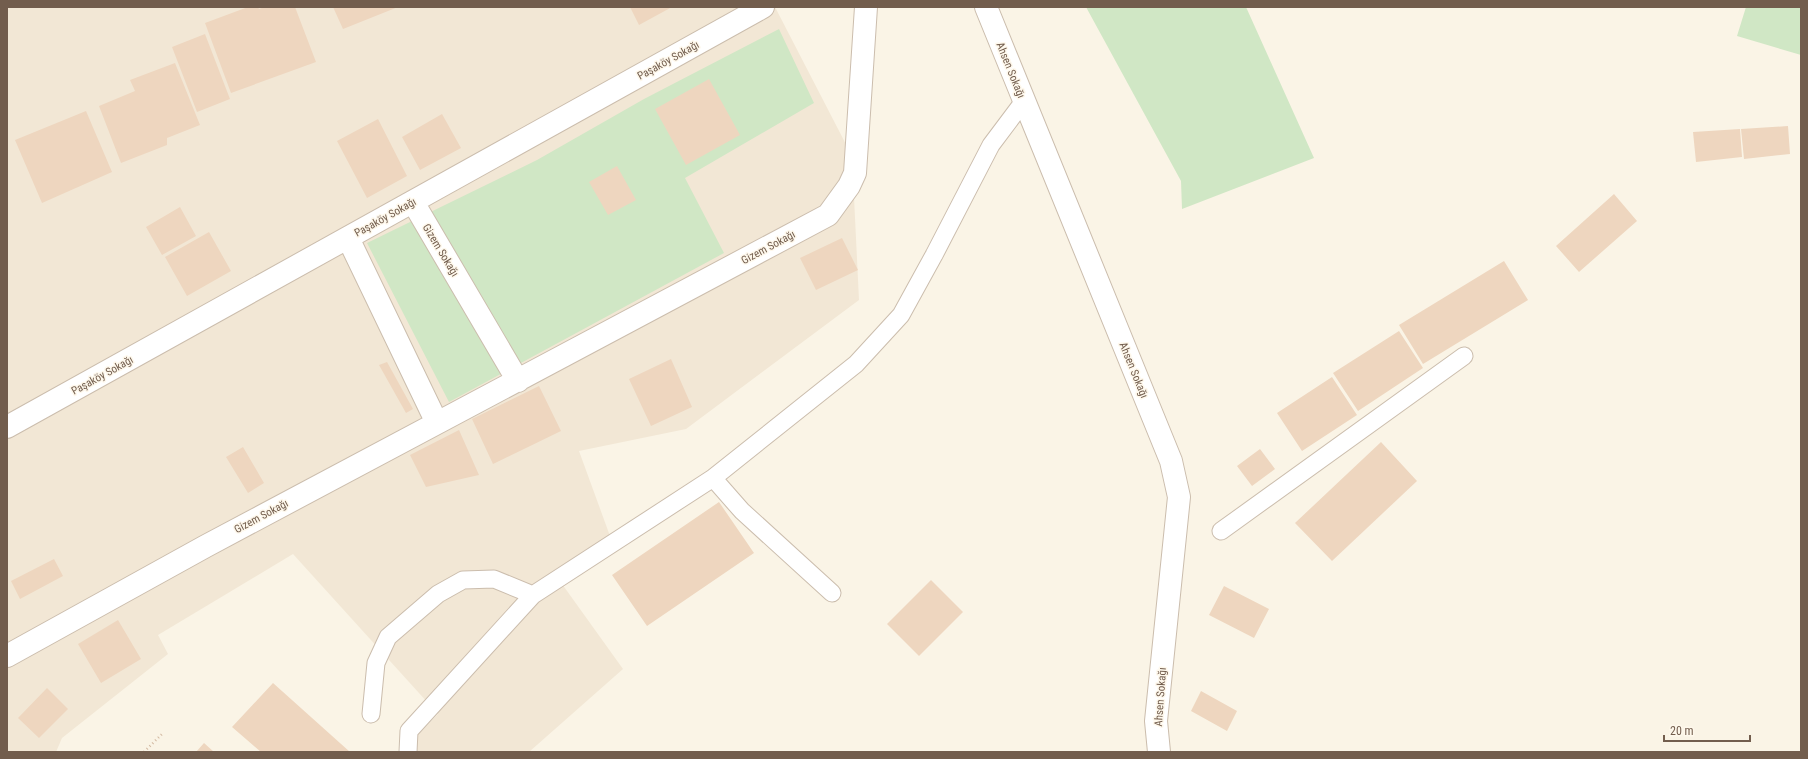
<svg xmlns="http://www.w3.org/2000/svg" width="1808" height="759" font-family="'Roboto Condensed',sans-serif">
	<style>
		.residential { fill: #f2e7d5 }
		.green { fill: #d0e7c5 }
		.building { fill: #eed6bf }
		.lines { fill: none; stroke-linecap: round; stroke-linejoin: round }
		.lane-casing { stroke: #cbbdad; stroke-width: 19 }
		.street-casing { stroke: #cbbdad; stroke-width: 24 }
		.path { stroke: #d3baa3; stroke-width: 2.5; stroke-dasharray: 1 3; stroke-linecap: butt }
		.lane { stroke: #fff; stroke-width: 17 }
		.street { stroke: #fff; stroke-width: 22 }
		.labels { text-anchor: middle; stroke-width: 3; stroke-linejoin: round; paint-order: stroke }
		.street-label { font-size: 11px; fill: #725d4d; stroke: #fef8ec }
	</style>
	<rect width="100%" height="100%" fill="#faf4e6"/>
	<path class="residential" d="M7 7H775L852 156 859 300 686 429 579 451 610 536 557 577 623 669 529 752H412V741L438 714 293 554 158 635 168 654 62 738 56 752H7Z"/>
	<path class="green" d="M1086 7H1246L1314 158 1182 209 1181 181Z
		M1746 7H1801V55L1737 36Z
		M779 29 814 103 685 178 724 253 449 402 367 243 537 160 644 99Z"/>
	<path class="building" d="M248 7H258L259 9 265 7H295L316 62 231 93 205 23Z
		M333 7H398L343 29Z
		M630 7H672L639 25Z
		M205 34 230 99 197 112 172 47Z
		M175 63 200 125 167 138V145L121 163 99 106 135 91 130 80Z
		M709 79 740 135 686 165 655 109Z
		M86 111 112 172 42 203 15 140Z
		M442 114 461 148 420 170 402 137Z
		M378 119 407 176 367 198 337 141Z
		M1788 126 1790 154 1744 159 1741 129Z
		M1740 129 1742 157 1696 162 1693 132Z
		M617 166 636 200 608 215 589 182Z
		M1614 194 1637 221 1579 272 1556 246Z
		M180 207 196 236 162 255 146 227Z
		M209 232 231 271 187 296 165 257Z
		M842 238 858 270 816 290 800 258Z
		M1504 261 1528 300 1423 364 1399 325Z
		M1399 331 1423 368 1358 411 1333 373Z
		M671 359 692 407 651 426 629 379Z
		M387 362 413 409 406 413 379 365Z
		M1332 377 1357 415 1302 451 1277 413Z
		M539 386 561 431 493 464 472 419Z
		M459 430 479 475 426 487 410 455Z
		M1381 442 1417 481 1332 561 1295 523Z
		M243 447 264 483 248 493 226 457Z
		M1260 449 1275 469 1252 486 1237 466Z
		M719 502 754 553 647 626 612 575Z
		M54 559 63 576 20 599 11 581Z
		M931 580 963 612 919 656 887 624Z
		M1224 586 1269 609 1254 638 1209 615Z
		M118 620 141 659 101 683 78 644Z
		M273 683 350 752H261L232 727Z
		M47 688 68 709 39 738 18 718Z
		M1201 691 1237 711 1227 731 1191 711Z
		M204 743 214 752H196Z"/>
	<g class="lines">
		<g class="lane-casing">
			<path id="lane" d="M713 478 742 511 832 593
				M1221 531 1464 356
				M371 714 376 663 388 637 438 594 463 580 494 579 533 595
				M408 752 409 731 533 595 713 478 856 364 901 315 934 255 991 145 1024 101"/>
		</g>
		<g class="street-casing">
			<path id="street" d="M986 7 1171 461 1179 497 1156 721 1159 752
				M413 202 518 381
				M348 238 437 423
				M7 427 763 7
				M7 656 206 546 828 215 849 186 855 173 866 7"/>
		</g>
		<path class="path" d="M144 752 162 734"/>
		<use href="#lane" class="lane"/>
		<use href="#street" class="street"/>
	</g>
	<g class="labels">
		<g class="street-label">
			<text transform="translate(668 60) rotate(-29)" y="4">Paşaköy Sokağı</text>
			<text transform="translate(1011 70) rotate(68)" y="4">Ahsen Sokağı</text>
			<text transform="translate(385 217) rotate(-29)" y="4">Paşaköy Sokağı</text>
			<text transform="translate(768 247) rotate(-28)" y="4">Gizem Sokağı</text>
			<text transform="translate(441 250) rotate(59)" y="4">Gizem Sokağı</text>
			<text transform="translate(1134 370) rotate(68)" y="4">Ahsen Sokağı</text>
			<text transform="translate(102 375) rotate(-29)" y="4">Paşaköy Sokağı</text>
			<text transform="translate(261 516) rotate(-28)" y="4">Gizem Sokağı</text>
			<text transform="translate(1160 697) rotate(-86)" y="4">Ahsen Sokağı</text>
		</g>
	</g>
	<rect width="1808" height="759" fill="none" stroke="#725d4d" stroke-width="16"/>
	<path d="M1664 735v6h86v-6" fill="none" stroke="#725d4d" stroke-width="2"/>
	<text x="1670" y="735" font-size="12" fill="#725d4d" stroke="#fef8ec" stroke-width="3" paint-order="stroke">20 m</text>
</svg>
